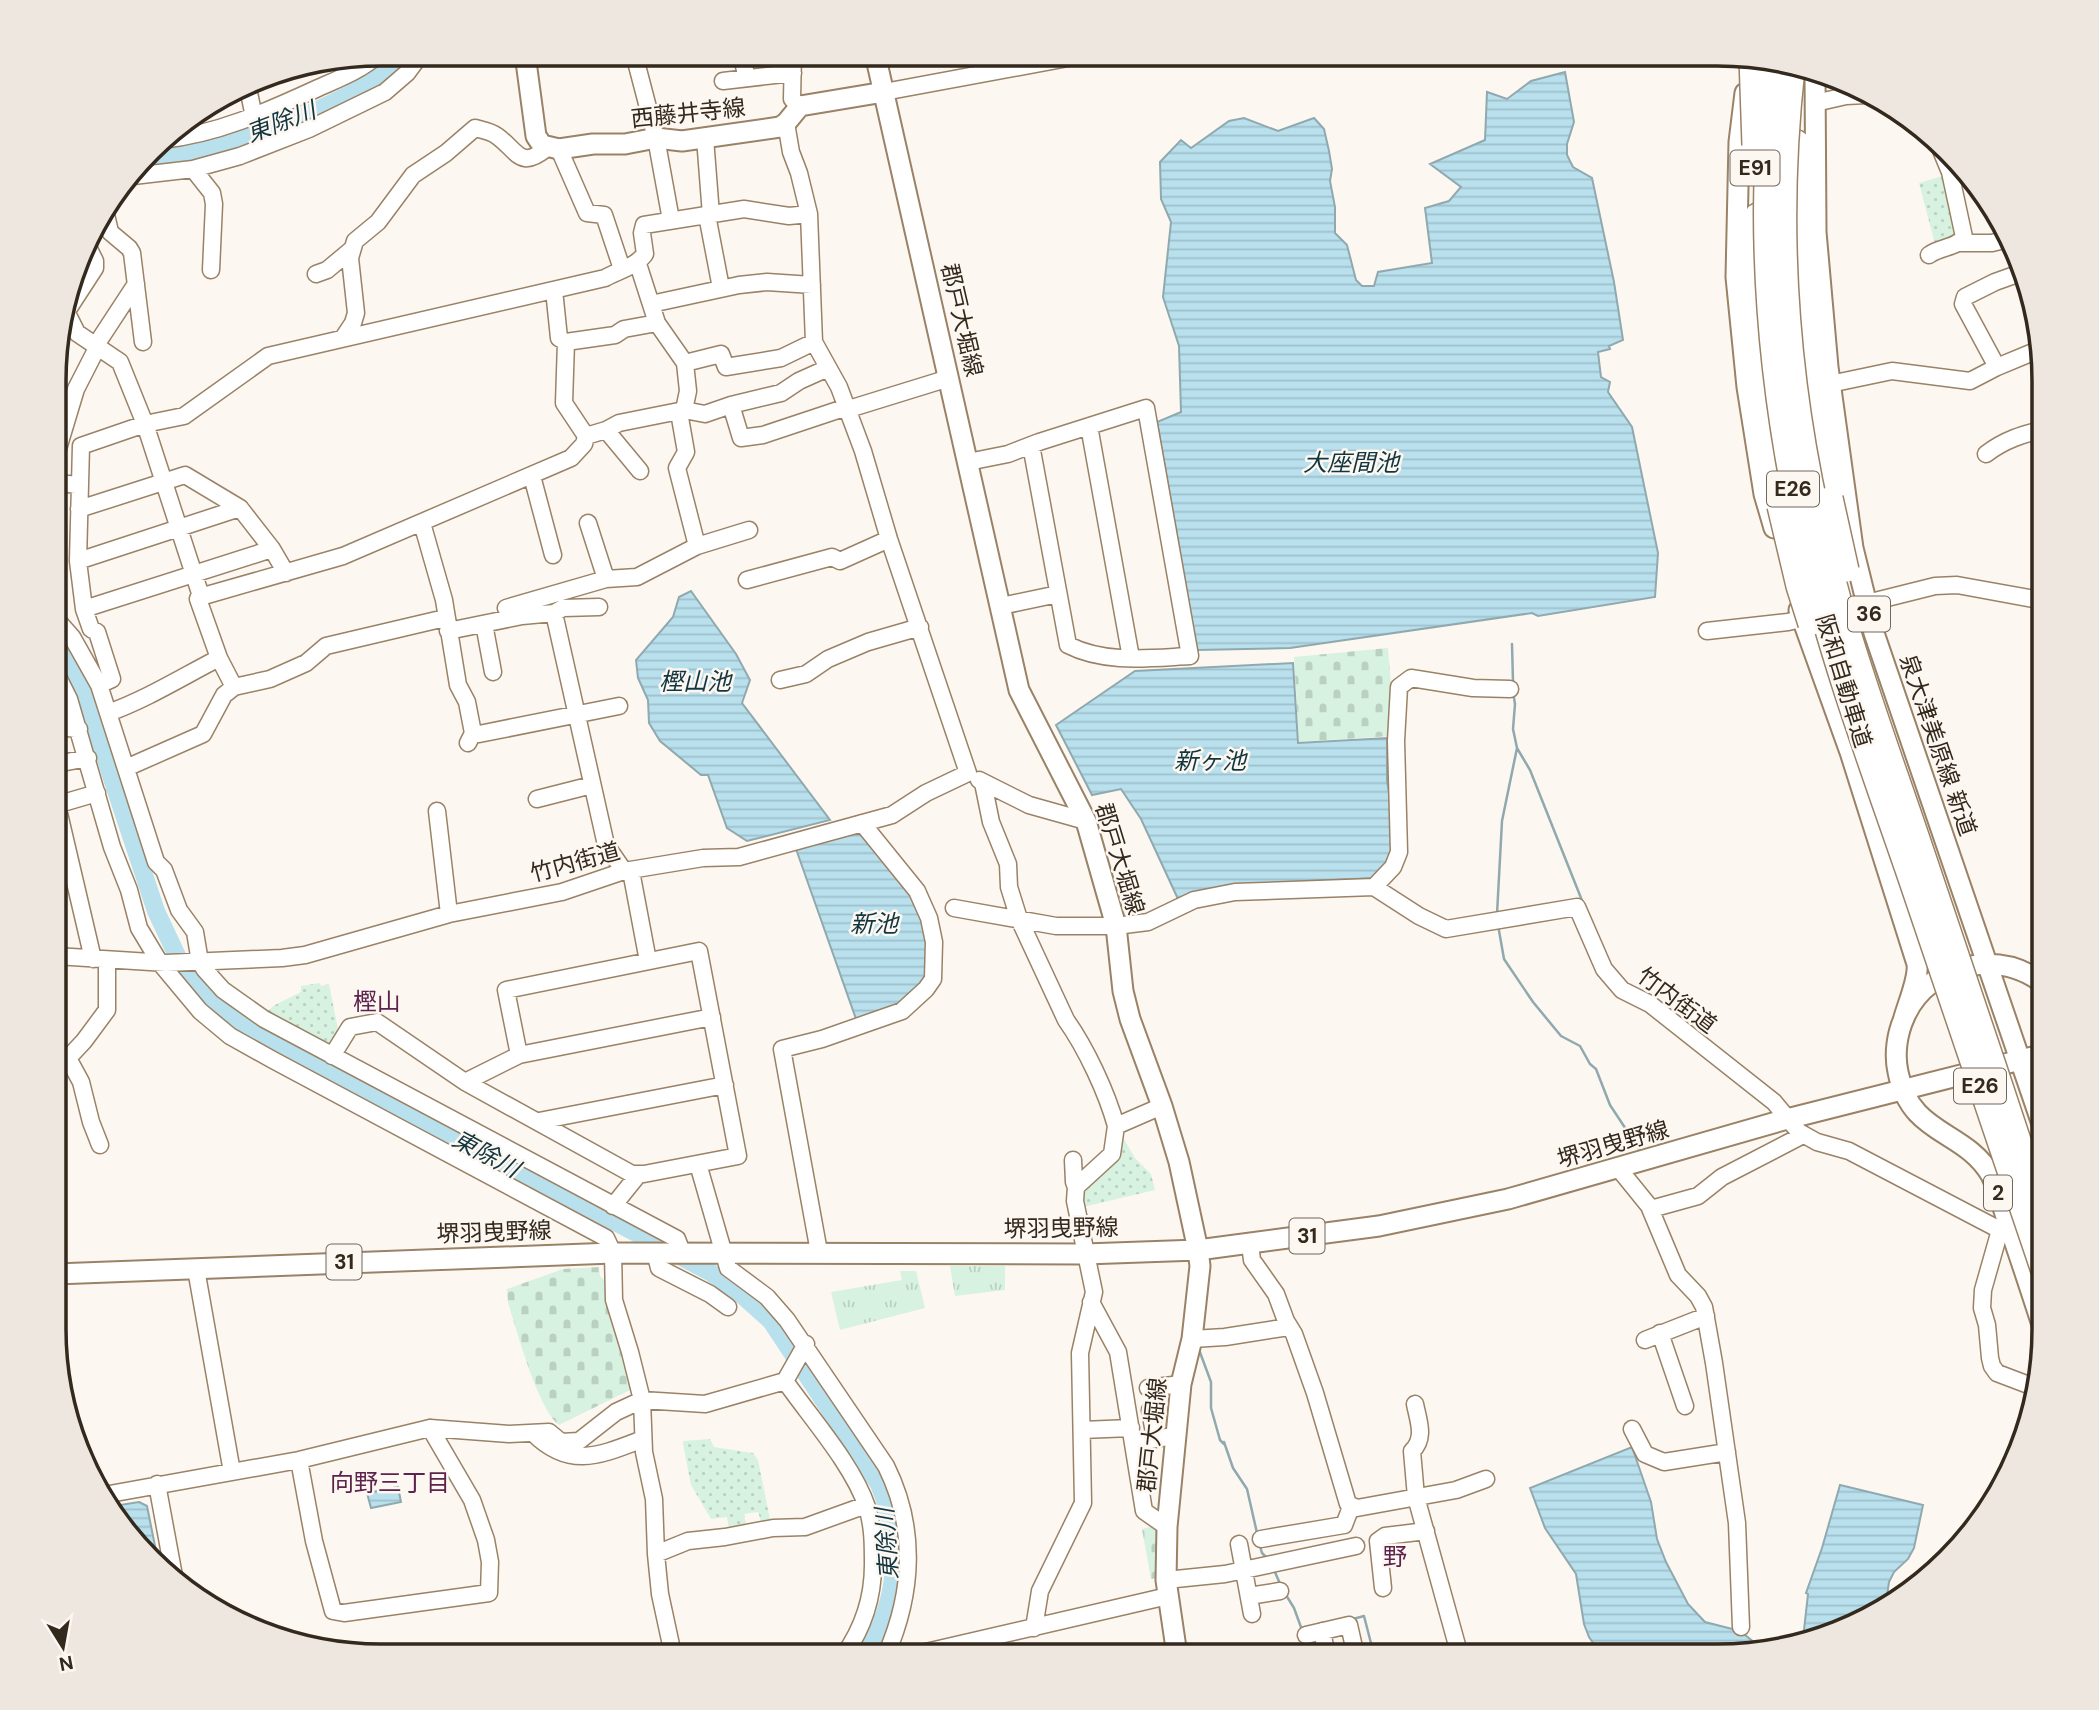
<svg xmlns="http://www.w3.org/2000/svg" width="2099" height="1710" font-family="'DM Sans','Noto Sans JP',sans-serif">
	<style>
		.grass { fill: url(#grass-tufts) }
		.cemetery { fill: url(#cemetery-stones) }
		.park { fill: url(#park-dots) }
		.water { fill: url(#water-rules); stroke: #90a9af; stroke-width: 2 }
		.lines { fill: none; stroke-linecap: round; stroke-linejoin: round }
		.stream { stroke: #90a9af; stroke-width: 2.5 }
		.river { stroke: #b8e0ed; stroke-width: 18 }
		.minor-casing { stroke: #9a8266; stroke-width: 19 }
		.major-casing { stroke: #9a8266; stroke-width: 23 }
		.highway-casing { stroke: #9a8266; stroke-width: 26 }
		.minor { stroke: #fff; stroke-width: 16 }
		.major { stroke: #fff; stroke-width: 19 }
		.highway { stroke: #fff; stroke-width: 23 }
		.highway-bridge-casing { stroke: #9a8266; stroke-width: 26; stroke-linecap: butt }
		.highway-bridge { stroke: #fff; stroke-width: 23 }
		.labels { text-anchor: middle; stroke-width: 5; stroke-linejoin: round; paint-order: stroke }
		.shield { fill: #fdf7f1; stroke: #70675d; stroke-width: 2 }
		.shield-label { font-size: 21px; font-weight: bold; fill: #33291d }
		.street-label { font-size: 23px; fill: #33291d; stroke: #fdf7f1 }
		.water-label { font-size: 24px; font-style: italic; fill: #113640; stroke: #fdf7f1 }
		.neighbourhood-label { font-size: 24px; fill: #5d234c; stroke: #fdf7f1 }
		.rim { fill: none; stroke: #33291d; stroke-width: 3.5 }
	</style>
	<defs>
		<pattern id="grass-tufts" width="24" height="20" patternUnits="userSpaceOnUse" patternTransform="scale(1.75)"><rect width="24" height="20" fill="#d8f2e2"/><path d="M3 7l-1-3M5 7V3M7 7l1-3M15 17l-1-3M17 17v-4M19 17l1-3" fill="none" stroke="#bad0c1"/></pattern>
		<pattern id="cemetery-stones" width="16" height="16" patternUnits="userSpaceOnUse" patternTransform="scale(1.75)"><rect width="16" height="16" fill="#d8f2e2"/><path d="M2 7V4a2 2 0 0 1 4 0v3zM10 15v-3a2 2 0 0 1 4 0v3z" fill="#bad0c1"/></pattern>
		<pattern id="park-dots" width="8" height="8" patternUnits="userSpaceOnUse" patternTransform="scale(1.75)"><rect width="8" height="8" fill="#d8f2e2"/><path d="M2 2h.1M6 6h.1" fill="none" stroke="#bad0c1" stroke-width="1.8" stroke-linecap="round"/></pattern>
		<pattern id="water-rules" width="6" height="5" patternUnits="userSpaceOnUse" patternTransform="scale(1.75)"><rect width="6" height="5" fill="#b8e0ed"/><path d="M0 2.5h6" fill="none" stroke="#9fc0cb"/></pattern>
	</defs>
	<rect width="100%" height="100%" fill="#fdf7f1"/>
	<path class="grass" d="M950 1266H1005V1290L955 1296Z
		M900 1271H916L925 1308 840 1330 831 1292 902 1280Z"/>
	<path class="cemetery" d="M1388 648 1392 697 1391 736 1299 742 1294 657Z
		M599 1267 600 1276 608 1284 637 1390 628 1391 559 1425C538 1409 517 1331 508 1303L507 1289 563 1269Z
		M1157 1525V1578L1151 1579 1142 1529Z"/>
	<path class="park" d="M1949 174 1962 237 1936 248 1919 183Z
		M320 983 321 986 329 984 339 1034 333 1044 327 1046 266 1012 275 1005 301 992V986Z
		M1121 1134 1135 1158 1151 1174 1155 1190 1079 1208 1078 1194Z
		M710 1439 714 1447 753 1453 758 1460 770 1519 766 1526 763 1527 758 1512 744 1514 747 1530H729L727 1517 711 1519 691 1485 683 1444V1441Z"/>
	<path class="water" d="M1565 72 1574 122 1567 144V155L1573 167 1592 178 1614 282 1623 340 1609 346 1610 349 1598 352 1601 377 1610 382 1608 392 1632 427 1658 553 1655 597 1538 616 1532 613 1290 648 1197 650 1157 422 1181 412 1179 346 1163 297 1171 222 1161 199 1160 162 1181 140 1191 148 1229 121 1244 118 1278 131 1314 118 1324 129 1329 151 1332 169 1330 181 1335 207V233L1347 245 1356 280 1362 286H1374L1378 272 1432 263 1425 208 1449 201 1461 187 1430 164 1485 140 1487 92 1507 99 1531 81Z
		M691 591 736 654 750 680 742 703 830 820 747 841 727 828 708 775H701L660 741 649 723 648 700 638 678 636 660 673 617 679 597Z
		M1293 663 1298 743 1387 738V781L1392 810 1394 851 1388 866 1374 878 1247 884 1178 899 1141 819 1121 789 1092 795 1056 725 1135 671Z
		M857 830C872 845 909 880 917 899 928 924 929 951 927 978L897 1007 856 1019 796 849Z
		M1632 1447 1651 1502 1657 1539 1666 1562 1688 1604 1705 1622 1740 1631 1760 1647 1717 1656H1602L1589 1637 1584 1624 1576 1574 1545 1528 1530 1488Z
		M1840 1485 1923 1505 1914 1548 1908 1559 1894 1572 1889 1582 1886 1602 1843 1631 1803 1639 1808 1594 1806 1593 1822 1548Z
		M398 1487 401 1502 371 1508 367 1493Z
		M139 1502 147 1506 157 1556 149 1557 110 1503 114 1506Z"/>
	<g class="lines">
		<path class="stream" d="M1512 644 1513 682
			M1513 692 1515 704 1513 729 1517 748 1530 770 1583 903
			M1497 914 1502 821 1517 748
			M1498 925 1504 959 1533 1002 1561 1036 1580 1046 1590 1064 1596 1069 1610 1105 1639 1149
			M1198 1347 1211 1382V1408L1220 1440 1224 1444V1442L1233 1468 1247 1489 1257 1533
			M1260 1546 1262 1553 1267 1558
			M1274 1570 1281 1586
			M1286 1595 1294 1608 1302 1630
			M1353 1619 1364 1616 1373 1651 1388 1656
			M1304 1640 1308 1656"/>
		<path class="river" d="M147 159C173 155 200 151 226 143 276 128 369 96 401 54
			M56 645 83 691 156 911 179 960 206 994 248 1028 710 1272 741 1294 771 1321 879 1484C903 1544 899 1600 865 1655"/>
		<g class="minor-casing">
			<path id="minor" d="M634 54 656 138 671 220
				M741 54 747 78
				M793 54 792 99 800 106
				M526 62 548 54
				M270 75V76
				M723 81 793 73
				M248 88 254 117
				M884 92 1084 55
				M1815 103 1846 96 1866 95
				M786 123 791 152 799 173 809 214
				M705 138 711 215
				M162 140C217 134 266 112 316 89 338 79 360 71 378 55
				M559 149 587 213 604 215 622 269
				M193 169 212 193 214 204 211 270
				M133 176 193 169 240 156 309 129 385 92 407 73 421 54
				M105 210 110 232 129 248 132 253 143 342
				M707 215 721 288
				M1960 243H1992L2008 239
				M1929 255C1941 246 1955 249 1964 237L1950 172 1938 143
				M638 264 657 323 685 363 688 391 684 410
				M316 274 327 270 351 250
				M554 290 559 338 566 342 615 335 624 329 657 323
				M651 304 739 285 767 282 812 285
				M66 311 77 333 120 362 145 424 200 593 198 599 219 658 234 687
				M67 311 95 268V261L88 247
				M343 338 353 323 356 313 350 258 355 241 378 222 413 175 446 153 475 128C482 130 490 131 497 136 518 151 520 171 548 147
				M566 342 564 403 586 436
				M96 345 136 284
				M685 363 721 354 726 367 781 358 814 342
				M1997 367 1963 304 1965 297 1995 282 2023 272
				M1830 384 1892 371 1970 381 1997 367 2038 350
				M731 405 781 393 799 381 828 368
				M1089 426 1131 658
				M606 430 640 471
				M57 452 76 389 98 346
				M1986 454C2004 440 2023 434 2045 429
				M968 462 1008 454 1039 442 1146 408 1190 656C1150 658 1105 664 1068 645L1031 445
				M532 476 553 555
				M57 483 79 485
				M79 509 185 475 240 508 272 549 286 573
				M422 523 444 600 458 685 467 702 473 733 468 743
				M588 523 606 579
				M697 546 749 530
				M272 549 84 609 78 561 81 446 145 424 184 416 268 356 605 278C620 270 635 267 645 254L642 233 644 225 744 209 789 216 809 214 814 342 839 387 863 451 889 539 968 773
				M78 561 240 508
				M747 580 832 557 840 561 889 539
				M200 593 207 595 343 556 571 458 584 444 586 436 606 430 619 423 684 410 705 414 731 405 741 438 763 435 844 408H852L949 378
				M1001 606 1058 594
				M506 608 606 579 637 577 697 546 677 468 686 452 679 412
				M84 609 91 629 97 632 112 679 99 685
				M1835 611 1935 586 1957 585 2045 601
				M554 613 606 845 624 871
				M57 620 72 637 99 685 156 862 164 870 179 910 195 932 200 962 205 970 223 990 264 1019 677 1239 682 1252
				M484 624 493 672
				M448 631 522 616 554 613 563 608 599 607
				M1707 631 1788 622 1813 616
				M56 673 69 699 112 847 129 890 139 928 160 963 200 1011 230 1036 273 1060 606 1238 613 1253 614 1300 630 1352 642 1400 644 1452 654 1499 656 1554 660 1594 671 1645 668 1655
				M780 680 806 674 828 659 868 642 920 627
				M108 713C147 699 182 677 219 658
				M56 727 79 729
				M473 733 479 734 619 706
				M56 764 88 758
				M126 768 203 734 224 695 234 687 270 679 306 663 326 646 445 618
				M979 780 1029 805 1086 821
				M983 783 991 822 1008 864 1009 887 1019 919 1066 1020C1086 1048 1107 1093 1116 1126L1162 1106
				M537 799 592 785
				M56 805 97 793
				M57 805 93 959
				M437 811 449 914
				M631 871 648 961
				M1374 887 1393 867 1399 852 1396 741 1399 687 1411 678 1473 688 1510 689
				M954 908 1056 926H1116L1148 922 1194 900 1235 892 1374 887 1419 916 1446 929 1577 907 1604 969 1622 990 1650 1004 1774 1102 1799 1132 1817 1142 1849 1151 2000 1230 2021 1238
				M56 956 166 963 282 958 305 955 449 914 562 892 624 871 703 858 739 857 892 815 926 793 968 773
				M332 1056 350 1027 377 1022 465 1082 632 1174H644L738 1156 699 951 506 990 519 1055
				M68 1058 81 1082 91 1122 100 1145
				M56 1071 84 1041 107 1010V960
				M465 1082 519 1055 712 1017
				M539 1121 725 1085
				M1073 1160 1074 1182 1076 1187
				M698 1164 728 1268 767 1297 787 1320 886 1466C917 1528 913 1593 886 1655
				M1619 1169 1649 1206 1678 1275 1698 1296 1704 1307 1714 1363 1737 1523 1741 1627
				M613 1206 638 1175
				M1651 1209 1698 1196 1722 1177 1803 1135
				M2000 1230 1983 1290 1982 1308 1987 1325 1990 1358 1992 1366 1997 1373 2034 1387
				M1250 1244 1252 1260 1276 1294 1286 1321 1294 1334 1315 1393 1348 1504 1357 1508 1456 1490 1486 1479
				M655 1252 659 1268 710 1294 728 1307
				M819 1252 782 1049 822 1039 902 1011 926 989 933 979 934 942 929 918 917 891 862 823
				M196 1269 232 1472
				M1091 1302 1118 1352 1144 1511 1167 1527
				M1660 1333 1685 1406
				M1192 1339 1225 1337 1289 1327
				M1645 1340 1706 1316
				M785 1381C811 1418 853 1465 867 1507 873 1526 873 1545 873 1565 873 1598 863 1628 844 1655
				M1148 1388 1181 1384
				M1415 1404C1418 1420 1426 1438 1412 1451L1416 1497 1460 1656
				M1150 1410 1155 1439
				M1632 1429 1645 1454 1664 1462 1727 1452
				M1082 1430 1131 1428
				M533 1433C570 1470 601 1455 643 1439
				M1133 1443 1167 1437 1176 1440
				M299 1460 314 1541 333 1611 344 1613 489 1593 490 1562 486 1540 472 1500 430 1428
				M157 1484 174 1576
				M104 1495 299 1460 430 1428 509 1434 549 1432 561 1442 579 1441 616 1412 642 1400 705 1404 785 1381 806 1344
				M1261 1539 1344 1525 1351 1507
				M1239 1544 1252 1614
				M656 1554 688 1541 725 1537 773 1528 805 1527 866 1505
				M1166 1580 1225 1574 1356 1546
				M1383 1588 1378 1541 1385 1536 1426 1531
				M1249 1596 1280 1591
				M1034 1628 1040 1591 1083 1503 1080 1353 1094 1292 1075 1201 1076 1187 1112 1154 1116 1126
				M1322 1631 1327 1656
				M1306 1635 1349 1625 1356 1656
				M583 1655H603
				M913 1655 1168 1596"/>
		</g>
		<g class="major-casing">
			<path id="major" d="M525 54 536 136 542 145 559 149 593 144H625L656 138 682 141 780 127 786 123 800 106 884 92
				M875 54 1019 690 1086 821 1116 926 1123 991 1130 1019 1162 1106 1179 1162 1198 1250 1200 1266 1192 1339 1181 1384 1167 1527 1166 1580 1177 1655
				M1815 73 1816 232 1828 367 1853 548 1874 633 2044 1130
				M1745 93 1739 142 1736 277 1747 387 1764 494 1774 528
				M1799 610 1850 752 1917 964C1919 979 1907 1005 1903 1021
				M55 1274 613 1253 1085 1254 1198 1250 1379 1226 1508 1199 1787 1119 2044 1054
				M2044 1331C2032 1294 2020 1257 2007 1220 2002 1205 1998 1189 1991 1175 1964 1129 1910 1136 1898 1072 1894 1054 1897 1033 1905 1016 1917 989 1941 972 1970 966 1998 961 2022 967 2044 984"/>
		</g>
		<g class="highway-casing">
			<path id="highway" d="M1797 142C1797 262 1809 381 1831 498
				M1757 215C1755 235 1753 255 1752 274 1751 352 1765 430 1779 506"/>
		</g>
		<use href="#minor" class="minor"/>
		<use href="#major" class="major"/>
		<use href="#highway" class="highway"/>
		<g class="highway-bridge-casing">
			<path id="highway-bridge" d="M1751 58 1754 145
				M1774 63C1755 227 1769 391 1806 551 1833 665 1875 776 1913 887 1957 1016 2000 1145 2044 1274
				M1793 68C1773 246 1790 426 1839 599 1862 681 1892 762 1919 842 1961 967 2003 1091 2044 1216
				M1831 498 1847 570
				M1779 506 1798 586 1810 624"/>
		</g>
		<use href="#highway-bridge" class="highway-bridge"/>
	</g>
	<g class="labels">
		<g class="shield">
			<rect x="1730.5" y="150.5" width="49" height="35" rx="5"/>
			<rect x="1767" y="471.5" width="52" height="35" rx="5"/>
			<rect x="1848" y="596.5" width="42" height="35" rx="5"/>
			<rect x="1954" y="1068.5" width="52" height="35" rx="5"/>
			<rect x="1984" y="1175.5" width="28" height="35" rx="5"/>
			<rect x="1289.5" y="1218.5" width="35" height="35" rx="5"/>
			<rect x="326.5" y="1244.5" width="35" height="35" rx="5"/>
		</g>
		<g class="shield-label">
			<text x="1755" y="175">E91</text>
			<text x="1793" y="496">E26</text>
			<text x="1869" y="621">36</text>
			<text x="1980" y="1093">E26</text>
			<text x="1998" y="1200">2</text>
			<text x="1307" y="1243">31</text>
			<text x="344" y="1269">31</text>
		</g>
		<g class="street-label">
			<text transform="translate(688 113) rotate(-6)" y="8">西藤井寺線</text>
			<text transform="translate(962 320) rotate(77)" y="8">郡戸大堀線</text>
			<text transform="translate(1844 681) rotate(73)" y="8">阪和自動車道</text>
			<text transform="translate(1938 745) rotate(71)" y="8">泉大津美原線 新道</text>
			<text transform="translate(1120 859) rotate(73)" y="8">郡戸大堀線</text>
			<text transform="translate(575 862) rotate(-15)" y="8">竹内街道</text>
			<text transform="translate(1677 1000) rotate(37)" y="8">竹内街道</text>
			<text transform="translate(1613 1144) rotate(-16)" y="8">堺羽曳野線</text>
			<text transform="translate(1061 1228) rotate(-1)" y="8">堺羽曳野線</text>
			<text transform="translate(494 1232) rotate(-2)" y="8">堺羽曳野線</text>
			<text transform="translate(1152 1435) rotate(-84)" y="8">郡戸大堀線</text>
		</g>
		<g class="water-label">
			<text transform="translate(281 122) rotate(-21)" y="8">東除川</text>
			<text x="1351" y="471">大座間池</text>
			<text x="695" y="690">樫山池</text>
			<text x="1210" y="769">新ヶ池</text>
			<text x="874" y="932">新池</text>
			<text transform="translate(486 1154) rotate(28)" y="8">東除川</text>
			<text transform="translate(887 1544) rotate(-94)" y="8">東除川</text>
		</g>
		<g class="neighbourhood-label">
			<text x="377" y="1010">樫山</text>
			<text x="390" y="1491">向野三丁目</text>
			<text x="1395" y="1565">野</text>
		</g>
	</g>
	<path d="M0 0H2099V1710H0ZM381 66H1717A315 315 0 0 1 2032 381V1329A315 315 0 0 1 1717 1644H381A315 315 0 0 1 66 1329V381A315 315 0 0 1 381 66Z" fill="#ede7e0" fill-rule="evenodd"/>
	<path class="rim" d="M381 66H1717A315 315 0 0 1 2032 381V1329A315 315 0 0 1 1717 1644H381A315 315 0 0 1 66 1329V381A315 315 0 0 1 381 66Z"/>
	<g transform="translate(63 1647) rotate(169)" stroke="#fdf7f1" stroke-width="5" paint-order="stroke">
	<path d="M0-5L12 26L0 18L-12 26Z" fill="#33291d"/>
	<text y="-10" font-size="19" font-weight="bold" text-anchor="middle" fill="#33291d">N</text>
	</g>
</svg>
